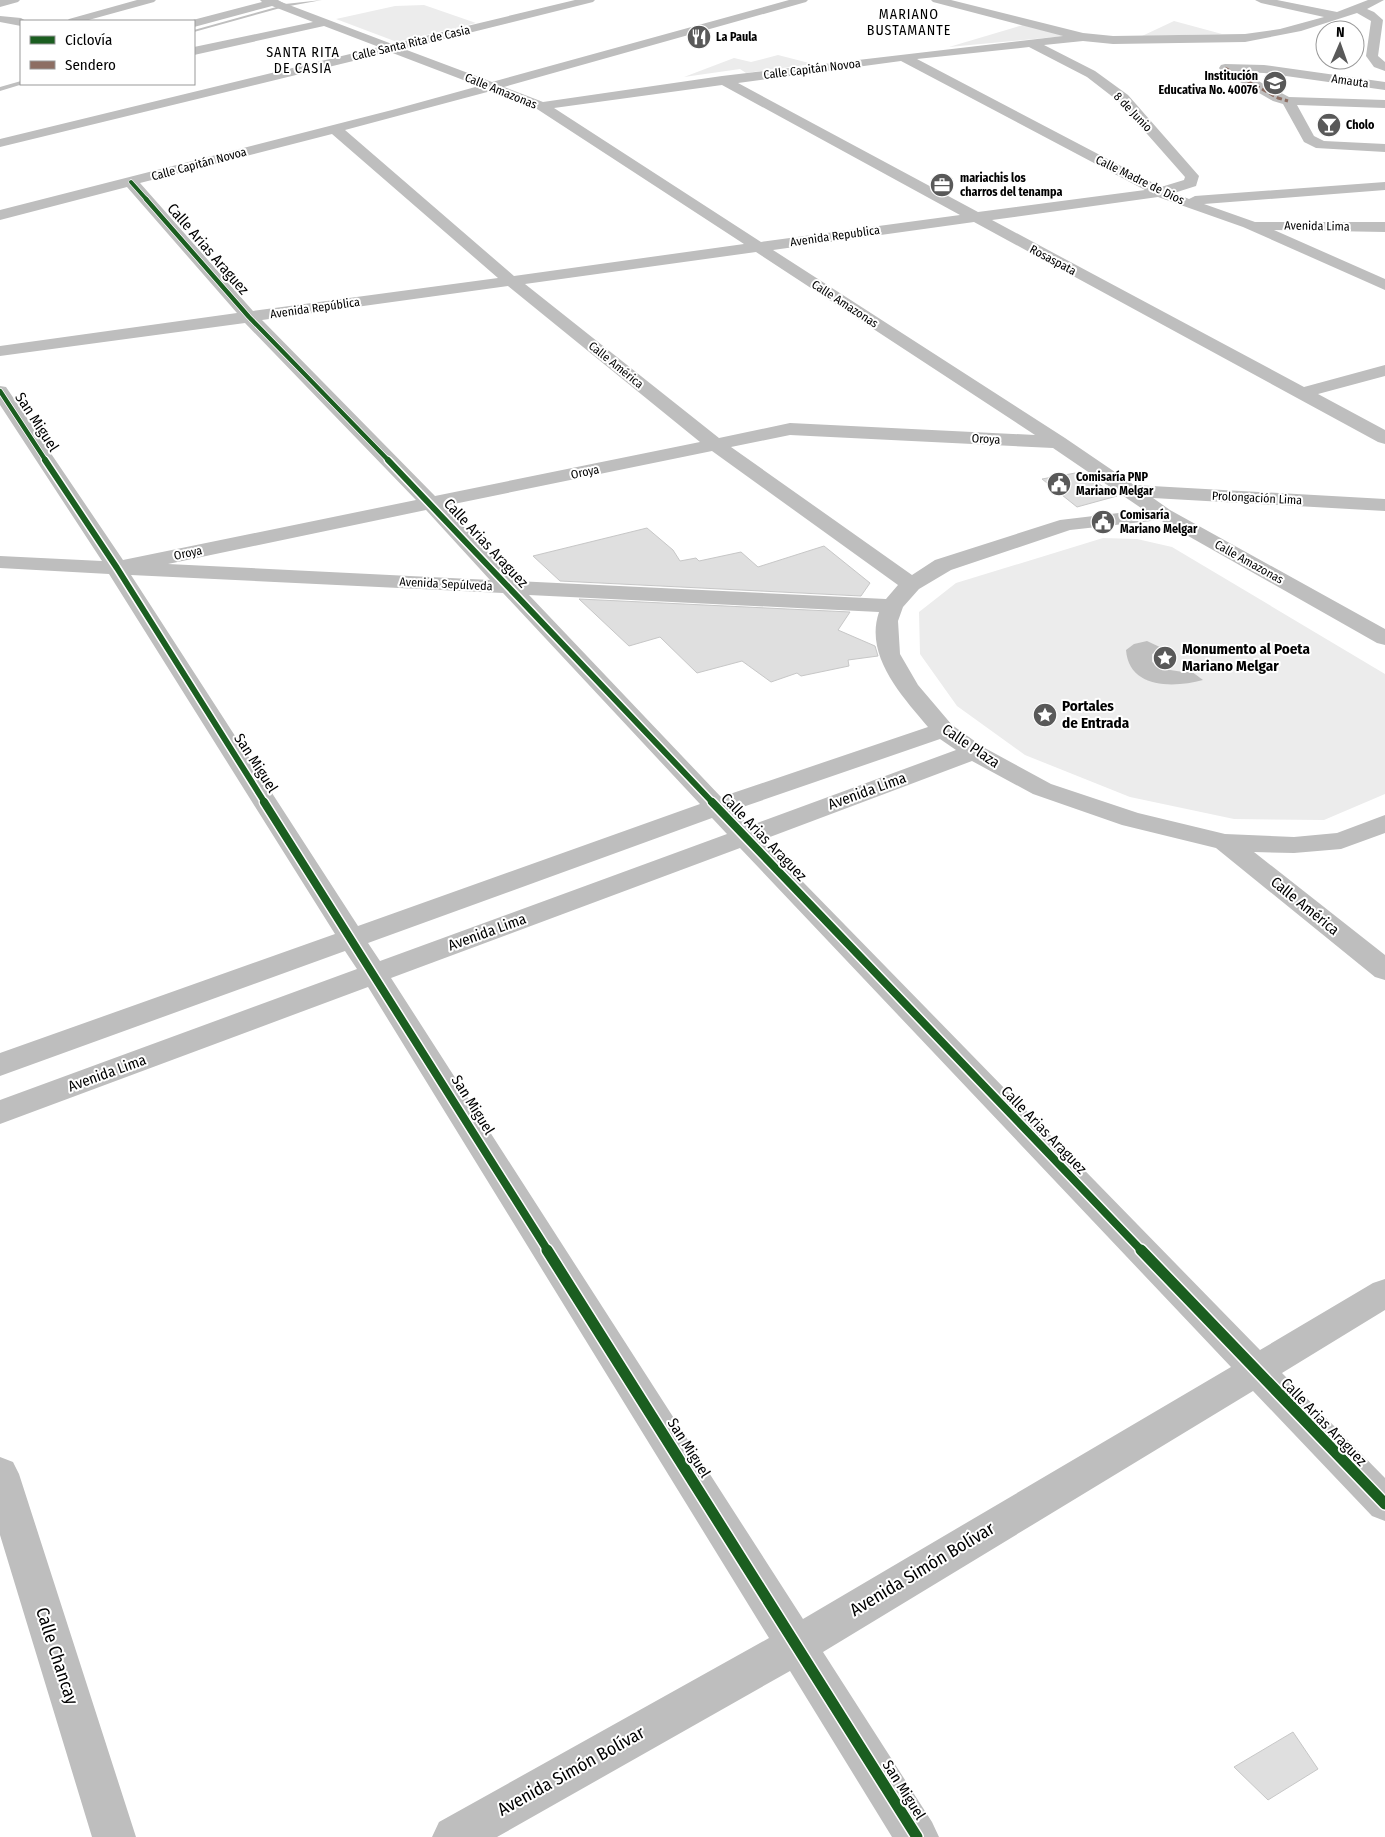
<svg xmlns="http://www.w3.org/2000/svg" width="1385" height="1837" font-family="'Fira Sans Condensed',sans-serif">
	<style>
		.green { fill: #ececec }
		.water { fill: #bfbfbf }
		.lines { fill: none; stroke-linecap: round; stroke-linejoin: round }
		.stream { fill: #bfbfbf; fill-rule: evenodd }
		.building { fill: #dfdfdf; stroke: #c7c7c7 }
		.minor { fill: #bebebe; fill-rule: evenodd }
		.quiet { stroke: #8d6e63; stroke-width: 3; stroke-dasharray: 5.5 3; stroke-linecap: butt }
		.cycleway-far4-casing { stroke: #fff; stroke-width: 5 }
		.cycleway-far3-casing { stroke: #fff; stroke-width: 6 }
		.cycleway-far2-casing { stroke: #fff; stroke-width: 9 }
		.cycleway-far1-casing { stroke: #fff; stroke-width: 11 }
		.cycleway-casing { stroke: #fff; stroke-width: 14 }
		.cycleway-far4 { stroke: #1b5e20; stroke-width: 4 }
		.cycleway-far3 { stroke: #1b5e20; stroke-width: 4.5 }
		.cycleway-far2 { stroke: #1b5e20; stroke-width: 6 }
		.cycleway-far1 { stroke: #1b5e20; stroke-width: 8 }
		.cycleway { stroke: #1b5e20; stroke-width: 11 }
		.labels { text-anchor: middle; stroke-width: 4; stroke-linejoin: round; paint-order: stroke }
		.far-poi-label { font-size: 12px; font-weight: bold; fill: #000; stroke: #fff; text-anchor: start }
		.far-street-label { font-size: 12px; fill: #000; stroke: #fff }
		.far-neighbourhood-label { font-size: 14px; letter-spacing: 1px; fill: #000; stroke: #fff }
		.street-label { font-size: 15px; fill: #000; stroke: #fff }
		.poi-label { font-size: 15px; font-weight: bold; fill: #000; stroke: #fff; text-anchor: start }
		.near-street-label { font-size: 18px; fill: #000; stroke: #fff }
	</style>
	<rect width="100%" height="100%" fill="#fff"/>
	<path class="green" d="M424 5 476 23 397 42 336 19 395 6Z
		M1174 21 1222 34 1142 36Z
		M1023 25 1065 36 949 47Z
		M778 55 813 64 746 73 740 69 684 77 734 58 751 62Z
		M1103 538 1137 539 1172 547 1385 674V794L1324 820 1234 819 1130 797 1025 755 957 706 920 654 919 612 956 583Z"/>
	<path class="water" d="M1147 641 1164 649 1152 654V662L1164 669 1183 672 1188 669 1203 680C1174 688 1129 689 1126 650L1134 644Z"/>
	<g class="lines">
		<path class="stream" d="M273 0H278L285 4 322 0 284 7 194 32V30L280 6Z
			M21 81 23 84 0 91V87Z"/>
	</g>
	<path class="building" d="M1081 472 1117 496 1077 507 1042 479Z
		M647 528 673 550 680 561 696 558 699 561 741 552 758 567 824 546 870 583 861 596 560 581 533 556Z
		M579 599 850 612 838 630 875 646 878 656 848 660 849 666 801 676 797 673 771 682 742 661 697 673 660 637 629 646Z
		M1293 1732 1318 1769 1268 1800 1234 1767Z"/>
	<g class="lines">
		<path class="minor" d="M0 0H20L18 2 0 7Z
			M137 0H156L154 2 85 21H67L69 19Z
			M260 0H276L392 44 575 0H595L593 2 404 49 492 82 789 0H808L806 2 504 87 543 102 722 76 1063 36 933 2 931 0H951L1083 33 1113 36 1245 34 1280 29 1324 17 1261 3 1255 0H1277L1337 12 1368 0H1384L1367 9 1374 12 1383 20 1378 56 1385 62V71L1374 67 1366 56 1371 21 1357 13 1301 31 1245 42 1113 44 1083 41 1044 45 1095 71 1128 95 1199 176 1196 186 1174 193 1189 199 1195 196 1385 182V190L1204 204 1255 222H1385V232L1274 230 1385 279V290L1243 227 1158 197 992 220 1304 387 1385 365V376L1318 394 1385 430V444L1378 442 974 222 773 250 1065 438 1134 485 1385 499V511L1153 498 1170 510 1385 629V645L1377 643 1160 520 1070 530 951 570 919 589 903 607 898 621 900 654 918 685 952 725 983 747 1051 784 1138 813 1225 834 1294 837 1337 833 1385 815V833L1341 849 1294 853 1254 852 1385 955V980L1375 977 1216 848 1122 825 1033 794 972 761 762 840 1260 1350 1373 1283 1385 1279V1310L1282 1373 1385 1478V1521L1372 1516 1253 1391 823 1652 932 1822 939 1837H892L790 1671 497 1837H432L439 1822 769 1638 368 987 0 1124V1100L357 969 345 951 0 1076V1053L335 934 109 574 0 568V556L102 561 0 405V386L6 387 123 560 416 500 245 323 0 356V346L237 313 127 187 0 220V210L392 110 479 86 390 52 0 147V139L379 47 324 26 194 55V47L313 22 272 6 194 27V21H189L262 2ZM1029 47 1087 77 1118 101 1185 177 1184 180 1161 187 917 59ZM901 61 1145 190 978 212 738 83ZM722 85 960 215 761 242 554 108ZM491 91 537 109 744 244 514 276 345 130ZM332 134 498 278 253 311 140 183ZM756 252 1035 435 790 423 719 438 525 284ZM508 286 700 442 435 496 262 320ZM790 435 1053 448 1144 510 1060 520 935 560 912 575 731 447ZM712 451 898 585 886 599 516 581 444 506ZM426 510 490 580 168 564ZM131 575 503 593 700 804 358 926ZM529 595 879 612C864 656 902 696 928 727L721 797ZM940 739 956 750 749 826 734 810ZM712 818 727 834 380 961 368 943ZM740 848 1231 1367 803 1619 391 978Z
			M0 16 21 18 26 21H21V26L0 22Z
			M1225 64 1264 65 1385 82V90L1264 73 1241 72 1289 97 1385 100V108L1297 105 1314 136 1324 141 1385 144V152L1316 148 1304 142 1283 104 1273 101 1221 71 1219 68 1221 65Z
			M0 1457 13 1462 19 1474 136 1837H92L0 1535Z"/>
		<path class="quiet" d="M1225 68 1278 98 1288 101"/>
		<g class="cycleway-far4-casing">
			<path id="cycleway-far4" d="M131 182 147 200"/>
		</g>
		<g class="cycleway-far3-casing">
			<path id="cycleway-far3" d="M146 199 249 317 389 461
				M0 391 46 461"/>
		</g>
		<g class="cycleway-far2-casing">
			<path id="cycleway-far2" d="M45 460 117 568 265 803
				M388 460 713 803"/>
		</g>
		<g class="cycleway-far1-casing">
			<path id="cycleway-far1" d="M264 802 548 1251
				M712 802 1142 1251"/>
		</g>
		<g class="cycleway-casing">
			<path id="cycleway" d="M547 1250 917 1837
				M1141 1250 1385 1504"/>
		</g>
		<use href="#cycleway-far4" class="cycleway-far4"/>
		<use href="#cycleway-far3" class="cycleway-far3"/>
		<use href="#cycleway-far2" class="cycleway-far2"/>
		<use href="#cycleway-far1" class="cycleway-far1"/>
		<use href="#cycleway" class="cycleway"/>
	</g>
	<defs>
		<g id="restaurant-disc" transform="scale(1.25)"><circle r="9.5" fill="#595959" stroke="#fff"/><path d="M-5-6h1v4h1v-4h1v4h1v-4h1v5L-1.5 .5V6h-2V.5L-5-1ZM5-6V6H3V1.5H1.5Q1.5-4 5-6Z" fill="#fff"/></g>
		<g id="school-disc" transform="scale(1.25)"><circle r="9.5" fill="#595959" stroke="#fff"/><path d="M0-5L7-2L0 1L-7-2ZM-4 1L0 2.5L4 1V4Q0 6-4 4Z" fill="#fff"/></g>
		<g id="bar-disc" transform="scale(1.25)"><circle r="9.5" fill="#595959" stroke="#fff"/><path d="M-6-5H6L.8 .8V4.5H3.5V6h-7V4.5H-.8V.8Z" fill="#fff"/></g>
		<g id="office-disc" transform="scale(1.25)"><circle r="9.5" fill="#595959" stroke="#fff"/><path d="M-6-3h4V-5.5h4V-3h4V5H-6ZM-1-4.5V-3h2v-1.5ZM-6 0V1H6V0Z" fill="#fff"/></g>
		<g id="civic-disc" transform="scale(1.25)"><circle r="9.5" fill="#595959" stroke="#fff"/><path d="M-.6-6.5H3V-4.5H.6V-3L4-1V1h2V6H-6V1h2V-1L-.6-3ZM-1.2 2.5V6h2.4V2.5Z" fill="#fff"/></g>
		<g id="sight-disc" transform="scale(1.25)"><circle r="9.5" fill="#595959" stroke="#fff"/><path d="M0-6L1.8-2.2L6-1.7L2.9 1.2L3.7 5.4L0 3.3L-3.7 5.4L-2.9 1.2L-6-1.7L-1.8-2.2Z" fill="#fff"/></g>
	</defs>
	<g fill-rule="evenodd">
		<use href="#restaurant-disc" x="699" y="37"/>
		<use href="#school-disc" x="1275" y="83"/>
		<use href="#bar-disc" x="1329" y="125"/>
		<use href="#office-disc" x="942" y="185"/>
		<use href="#civic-disc" x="1059" y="484"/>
		<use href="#civic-disc" x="1103" y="522"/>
		<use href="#sight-disc" x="1165" y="658"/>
		<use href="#sight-disc" x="1045" y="715"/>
	</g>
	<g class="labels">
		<g class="far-poi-label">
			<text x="716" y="41">La Paula</text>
			<text x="1258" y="80" text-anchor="end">Institución<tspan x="1258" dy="14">Educativa No. 40076</tspan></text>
			<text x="1346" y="129">Cholo</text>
			<text x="960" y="182">mariachis los<tspan x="960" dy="14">charros del tenampa</tspan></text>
			<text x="1076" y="481">Comisaría PNP<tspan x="1076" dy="14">Mariano Melgar</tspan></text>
			<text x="1120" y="519">Comisaría<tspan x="1120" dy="14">Mariano Melgar</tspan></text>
		</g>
		<g class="far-street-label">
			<text transform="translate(411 43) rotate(-13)" y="4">Calle Santa Rita de Casia</text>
			<text transform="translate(812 69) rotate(-7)" y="4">Calle Capitán Novoa</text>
			<text transform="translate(1350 81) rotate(8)" y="4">Amauta</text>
			<text transform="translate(501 91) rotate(22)" y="4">Calle Amazonas</text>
			<text transform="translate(1133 112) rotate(46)" y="4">8 de Junio</text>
			<text transform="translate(199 164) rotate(-15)" y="4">Calle Capitán Novoa</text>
			<text transform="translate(1140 180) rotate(26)" y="4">Calle Madre de Dios</text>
			<text transform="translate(1317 226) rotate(1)" y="4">Avenida Lima</text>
			<text transform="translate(835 236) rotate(-8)" y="4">Avenida Republica</text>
			<text transform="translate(1053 260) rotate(28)" y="4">Rosaspata</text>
			<text transform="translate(845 304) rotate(33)" y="4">Calle Amazonas</text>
			<text transform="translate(315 308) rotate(-8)" y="4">Avenida República</text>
			<text transform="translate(616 365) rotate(39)" y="4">Calle América</text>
			<text transform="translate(986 439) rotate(3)" y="4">Oroya</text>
			<text transform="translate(585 472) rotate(-12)" y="4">Oroya</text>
			<text transform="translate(1257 498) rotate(3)" y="4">Prolongación Lima</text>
			<text transform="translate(188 553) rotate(-12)" y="4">Oroya</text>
			<text transform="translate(1249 562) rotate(29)" y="4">Calle Amazonas</text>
			<text transform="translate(446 584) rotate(3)" y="4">Avenida Sepúlveda</text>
		</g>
		<g class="far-neighbourhood-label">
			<text x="909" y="19">MARIANO<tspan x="909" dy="16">BUSTAMANTE</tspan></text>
			<text x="303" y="57">SANTA RITA<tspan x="303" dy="16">DE CASIA</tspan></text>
		</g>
		<g class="street-label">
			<text transform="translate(208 249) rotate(49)" y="5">Calle Arias Araguez</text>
			<text transform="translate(37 422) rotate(57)" y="5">San Miguel</text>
			<text transform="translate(486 543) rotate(47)" y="5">Calle Arias Araguez</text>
			<text transform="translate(971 746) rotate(34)" y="5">Calle Plaza</text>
			<text transform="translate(256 763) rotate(57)" y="5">San Miguel</text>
			<text transform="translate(867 791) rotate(-20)" y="5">Avenida Lima</text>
			<text transform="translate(764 837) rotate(46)" y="5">Calle Arias Araguez</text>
			<text transform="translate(1305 906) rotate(39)" y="5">Calle América</text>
			<text transform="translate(487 932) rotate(-20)" y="5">Avenida Lima</text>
			<text transform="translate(107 1073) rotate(-20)" y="5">Avenida Lima</text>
			<text transform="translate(473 1105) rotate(58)" y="5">San Miguel</text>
			<text transform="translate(1044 1130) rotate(46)" y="5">Calle Arias Araguez</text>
			<text transform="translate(1324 1422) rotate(46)" y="5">Calle Arias Araguez</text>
			<text transform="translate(689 1448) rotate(58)" y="5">San Miguel</text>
			<text transform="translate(904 1790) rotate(58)" y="5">San Miguel</text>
		</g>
		<g class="poi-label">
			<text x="1182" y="654">Monumento al Poeta<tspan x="1182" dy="17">Mariano Melgar</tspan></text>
			<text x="1062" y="711">Portales<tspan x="1062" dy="17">de Entrada</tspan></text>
		</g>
		<g class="near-street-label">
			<text transform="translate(922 1569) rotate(-31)" y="6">Avenida Simón Bolívar</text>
			<text transform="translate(57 1656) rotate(72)" y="6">Calle Chancay</text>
			<text transform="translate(571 1771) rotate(-29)" y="6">Avenida Simón Bolívar</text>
		</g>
	</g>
	<rect x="20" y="20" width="175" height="65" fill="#ffffff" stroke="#999999"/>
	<rect x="30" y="36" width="25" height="8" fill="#1b5e20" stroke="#999999"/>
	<text x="65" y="45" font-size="15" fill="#000000">Ciclovía</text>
	<rect x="30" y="61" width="25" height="8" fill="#8d6e63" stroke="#999999"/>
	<text x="65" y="70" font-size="15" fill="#000000">Sendero</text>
	<g transform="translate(1340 45) rotate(2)"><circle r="24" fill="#ffffff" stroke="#999999"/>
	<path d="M0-4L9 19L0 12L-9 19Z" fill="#595959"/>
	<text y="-8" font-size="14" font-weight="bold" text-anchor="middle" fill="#000000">N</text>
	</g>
</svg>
